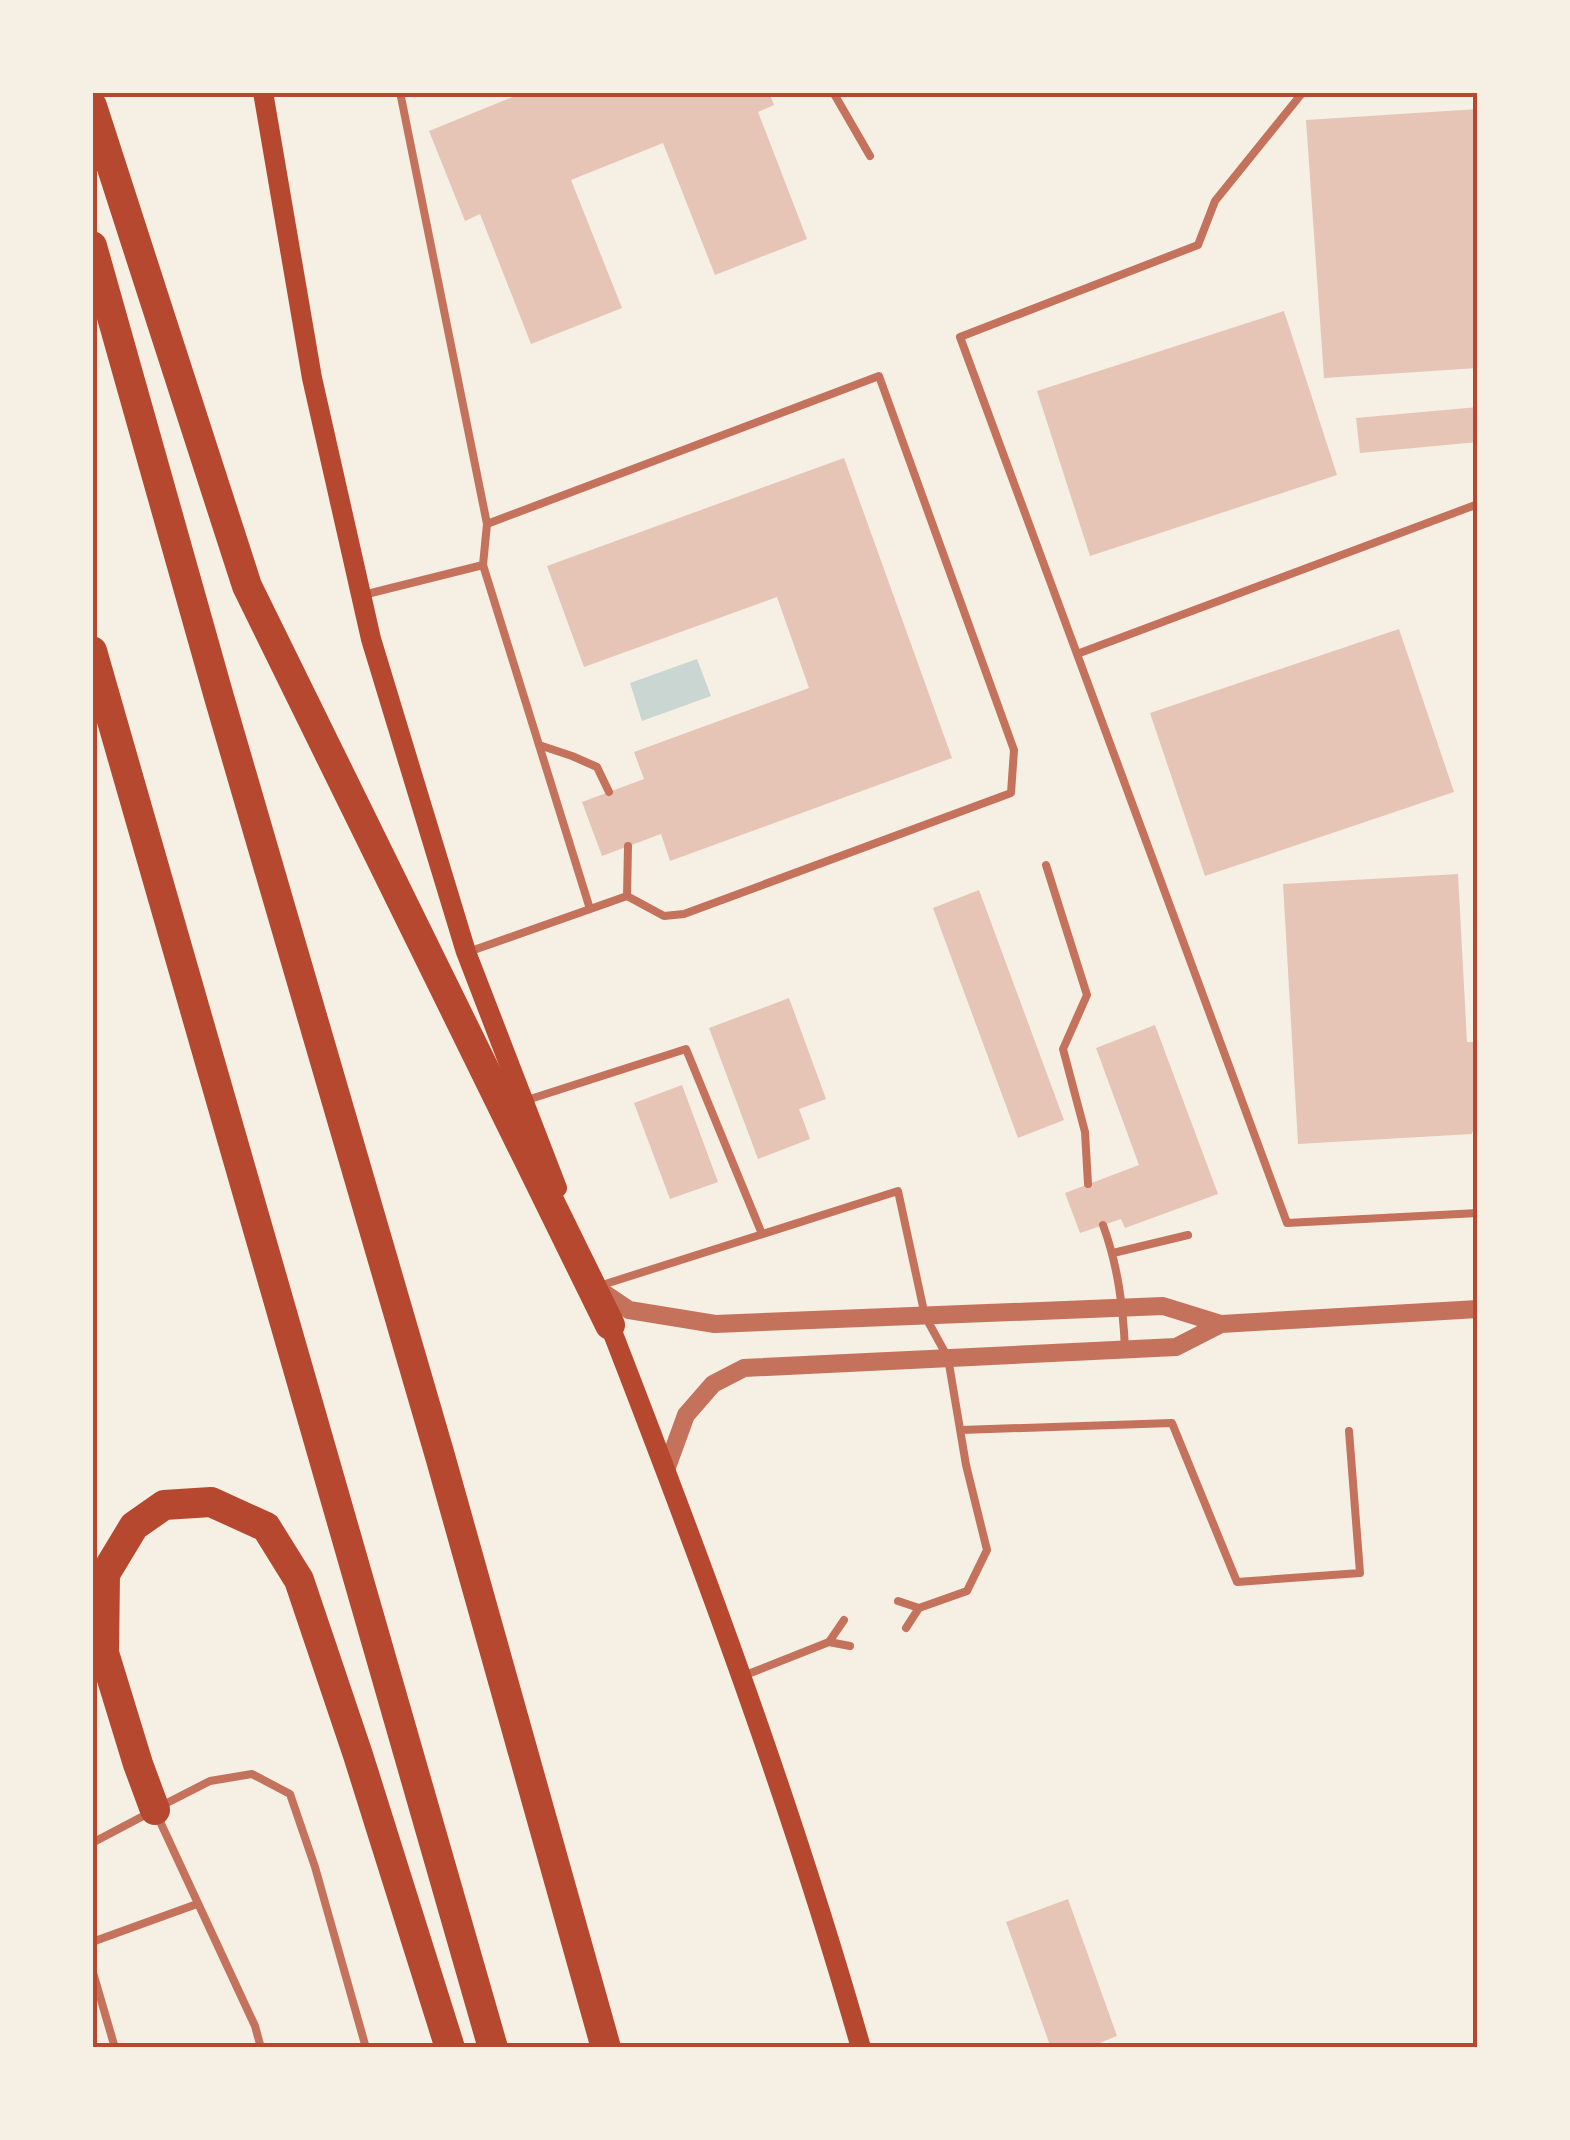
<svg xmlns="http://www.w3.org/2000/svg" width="1570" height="2140" font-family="'Crimson Pro',serif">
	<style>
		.water { fill: #c9d6d2 }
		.building { fill: #e6c5b7 }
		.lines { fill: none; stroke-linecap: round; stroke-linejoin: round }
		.service { stroke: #c5725c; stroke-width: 8 }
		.tertiary { stroke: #c5725c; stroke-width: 18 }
		.secondary { stroke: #b5482f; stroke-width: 20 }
		.motorway { stroke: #b5482f; stroke-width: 30 }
		.neatline { fill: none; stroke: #b5482f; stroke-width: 4 }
	</style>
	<rect width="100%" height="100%" fill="#f6efe4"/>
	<path class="water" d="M697 659 711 696 642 721 630 683Z"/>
	<path class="building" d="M525 92H769L774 105 758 112 807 239 715 275 663 143 571 180 622 308 531 344 480 214 465 221 429 131Z
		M1478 109V368L1324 378 1306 120Z
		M1284 311 1337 475 1090 556 1037 391Z
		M1478 407V442L1360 453 1356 418Z
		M844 458 952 758 670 861 661 834 602 856 582 802 644 779 634 752 809 688 777 597 584 667 547 566Z
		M1399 629 1454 792 1205 876 1150 713Z
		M1458 874 1467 1042H1478V1131L1472 1132V1134L1298 1144 1283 884Z
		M979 890 1064 1120 1018 1138 933 908Z
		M789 998 826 1099 799 1109 810 1139 758 1159 709 1028Z
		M1155 1025 1218 1194 1125 1228 1121 1219 1080 1233 1065 1193 1139 1165 1096 1048Z
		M682 1085 718 1182 670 1199 634 1103Z
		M1068 1899 1117 2036 1087 2048H1051L1006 1922Z"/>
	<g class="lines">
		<path class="service" d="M833 92 870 156
			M1303 92 1215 201 1198 245 960 337 1287 1223 1478 1213
			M483 565 590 909
			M363 595 483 565 487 524 400 92
			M1077 654 1478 504
			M539 745 572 756 597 767 609 792
			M1046 865 1087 995 1063 1049 1085 1132 1088 1184
			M627 896 628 846
			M468 952 627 896 664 916 684 914 1011 793 1014 750 879 376 487 524
			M524 1101 686 1049 762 1234
			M1103 1225C1118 1266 1123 1306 1125 1349
			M1113 1253 1188 1235
			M599 1286 898 1191 925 1316 948 1358 966 1465 987 1550 967 1591 919 1608 906 1628
			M961 1430 1172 1423 1237 1582 1360 1573 1349 1431
			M898 1601 919 1608
			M829 1642 844 1620
			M743 1676 829 1642 850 1646
			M161 1806 210 1781 252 1774 290 1794 315 1867 366 2048
			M157 1815 255 2026 261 2048
			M92 1843 149 1813
			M92 1942 197 1904
			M92 1969 115 2048"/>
		<path class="tertiary" d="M595 1287 629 1310 715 1324 1163 1306 1221 1324 1478 1309
			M666 1470 686 1415 713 1384 744 1368 1176 1347 1221 1324"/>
		<path class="secondary" d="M263 92 312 378 371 639 466 952 557 1188
			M605 1313C699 1555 790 1798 861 2048"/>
		<path class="motorway" d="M92 106 247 586 610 1325
			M92 246 219 697 440 1456 606 2048
			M92 651 493 2048
			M155 1810 138 1764 104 1653 105 1574 134 1526 164 1505 211 1502 266 1527 299 1580 358 1755 450 2048"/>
	</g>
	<rect width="1570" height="2140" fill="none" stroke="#f6efe4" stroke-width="190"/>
	<rect x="95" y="95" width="1380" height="1950" class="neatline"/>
</svg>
